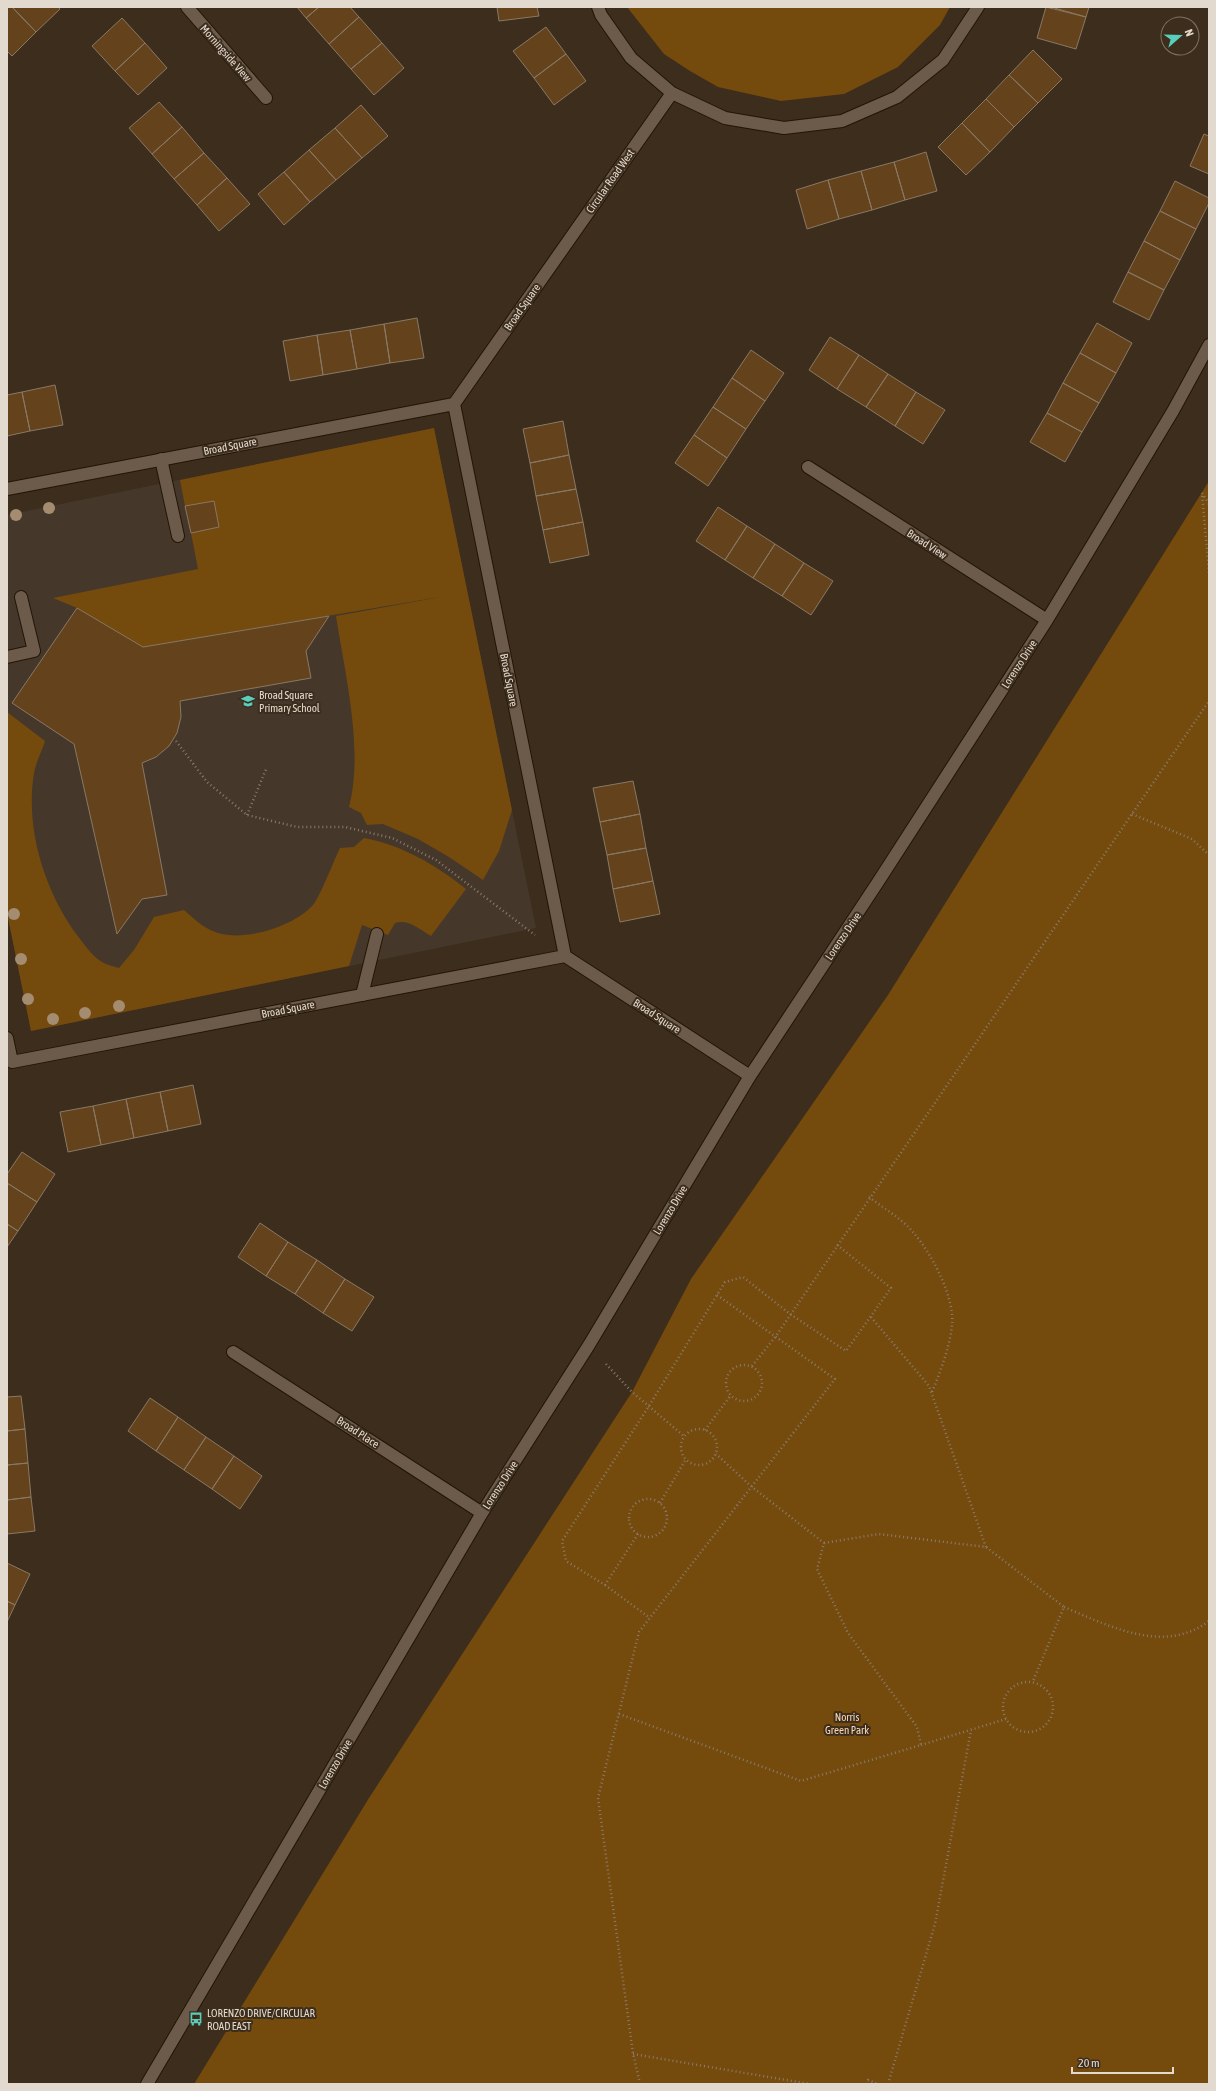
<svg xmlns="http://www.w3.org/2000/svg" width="1216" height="2091" font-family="'Asap Condensed',sans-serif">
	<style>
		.education { fill: #45382a }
		.green { fill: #754a0d }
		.building { fill: #64431c; stroke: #897865 }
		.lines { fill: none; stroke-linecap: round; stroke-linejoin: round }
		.service-casing { stroke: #221506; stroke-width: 14 }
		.minor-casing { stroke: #221506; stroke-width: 14 }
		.path { stroke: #887c6e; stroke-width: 2.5; stroke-dasharray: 1 3; stroke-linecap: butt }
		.service { stroke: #6c5b4a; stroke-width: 12 }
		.minor { stroke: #6c5b4a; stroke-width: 12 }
		.tree { fill: #a48c71 }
		.labels { text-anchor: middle; stroke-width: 4; stroke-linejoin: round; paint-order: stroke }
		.street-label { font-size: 11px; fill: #e3dacf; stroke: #3c2d1d }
		.poi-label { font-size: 11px; fill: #e3dacf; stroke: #3c2d1d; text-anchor: start }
		.park-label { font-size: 11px; fill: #fad9b6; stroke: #3c2d1d }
	</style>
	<rect width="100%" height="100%" fill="#3c2d1d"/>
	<path class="education" d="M434 428 536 928 31 1031 7 913V515Z"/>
	<path class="green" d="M627 7H950L940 25 898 67 844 94 781 101 718 87 690 71 664 54Z
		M434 428 512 810 499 851 483 880 449 857 418 839 383 824 367 825 361 813 349 807C364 750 345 674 336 616L446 596 143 647 77 608 53 598 198 569 191 533 219 527 185 506 180 480Z
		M1209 481V2084H194L369 1798 632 1392 691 1279 888 995Z
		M7 712 45 741C42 751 36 762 34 773 25 828 44 890 77 935 84 944 92 956 102 962 107 965 113 966 119 968L134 950 154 917 184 910C195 920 207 931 222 934 249 940 294 926 313 905 320 897 334 860 340 848L354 847 364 838C402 845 436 865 466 889L431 936C419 929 408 919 395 923L388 935 362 925 349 966 31 1031 7 913Z"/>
	<path class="building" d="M7 7H12L36 32 12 56 7 51Z
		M12 7H58L60 9 36 32Z
		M297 7H319L306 18Z
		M319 7H350L359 17 329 44 306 18Z
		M497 7H537L539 16 499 21Z
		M1046 7 1086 17 1076 49 1037 38Z
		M1051 7H1089L1086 17Z
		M359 17 382 43 351 69 329 44Z
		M122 18 145 43 115 71 92 46Z
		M546 27 566 54 534 78 513 51Z
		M145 43 167 68 138 95 115 71Z
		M382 43 404 68 374 95 351 69Z
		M1033 50 1062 79 1038 103 1009 75Z
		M566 54 586 81 554 105 534 78Z
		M1009 75 1038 103 1014 127 986 99Z
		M986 99 1014 127 990 152 962 123Z
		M159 102 182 127 152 154 129 128Z
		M361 105 388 136 362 158 335 128Z
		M962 123 990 152 966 175 938 147Z
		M182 127 204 153 174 179 152 154Z
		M335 128 362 158 336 180 309 150Z
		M1204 134 1209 136V174L1190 166Z
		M309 150 336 180 310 202 284 172Z
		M926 152 937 191 905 200 894 162Z
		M204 153 227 178 197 205 174 179Z
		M894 162 905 200 872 210 861 171Z
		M861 171 872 210 839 219 828 180Z
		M284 172 310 202 284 225 258 194Z
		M227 178 250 204 219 231 197 205Z
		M828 180 839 219 807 229 796 190Z
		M1175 181 1209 198V203L1196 229 1160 211Z
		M1160 211 1196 229 1180 260 1144 241Z
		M1144 241 1180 260 1164 290 1128 272Z
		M1128 272 1164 290 1149 320 1113 302Z
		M417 318 424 358 390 363 384 324Z
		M1097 323 1132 343 1116 373 1080 353Z
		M384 324 390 363 357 369 350 330Z
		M350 330 357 369 323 375 317 335Z
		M317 335 323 375 290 381 283 341Z
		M830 337 859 355 837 389 809 370Z
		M751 350 784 373 765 401 732 378Z
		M1080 353 1116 373 1099 403 1063 383Z
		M859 355 888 374 866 407 837 389Z
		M888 374 916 392 895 426 866 407Z
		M732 378 765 401 746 429 713 407Z
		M1063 383 1099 403 1082 432 1047 413Z
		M55 385 63 425 30 431 22 392Z
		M22 392 30 431 7 436V395Z
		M916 392 945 410 923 444 895 426Z
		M713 407 746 429 727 458 694 435Z
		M1047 413 1082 432 1065 462 1030 442Z
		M563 421 569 455 530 463 523 429Z
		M694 435 727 458 708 486 675 463Z
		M569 455 576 489 536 496 530 463Z
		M576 489 583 522 543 530 536 496Z
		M214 501 219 527 191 533 185 506Z
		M718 507 747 526 725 560 696 541Z
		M583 522 589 555 550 563 543 530Z
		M747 526 775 544 753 578 725 560Z
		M775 544 804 563 782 596 753 578Z
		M804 563 833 581 811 615 782 596Z
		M77 608 143 647 329 616 306 651 311 678 180 701 181 717 177 733 169 746 156 757 142 763 167 895 142 899 117 934 74 744 12 703Z
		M633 781 640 814 600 822 593 788Z
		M640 814 646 848 607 855 600 822Z
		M646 848 653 881 613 889 607 855Z
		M653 881 660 914 620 922 613 889Z
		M193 1085 201 1124 168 1131 160 1092Z
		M160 1092 168 1131 134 1138 126 1099Z
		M126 1099 134 1138 101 1145 93 1106Z
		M93 1106 101 1145 68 1152 60 1112Z
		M22 1152 55 1174 37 1202 7 1183V1174Z
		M7 1183 37 1202 18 1231 7 1224Z
		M260 1223 288 1242 266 1276 238 1257Z
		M7 1224 18 1231 7 1247Z
		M288 1242 317 1260 295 1294 266 1276Z
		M317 1260 345 1279 323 1313 295 1294Z
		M345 1279 374 1297 352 1331 323 1313Z
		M21 1396 25 1429 7 1431V1397Z
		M150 1398 178 1417 156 1451 128 1431Z
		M178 1417 206 1437 184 1470 156 1451Z
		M25 1429 28 1463 7 1465V1431Z
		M206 1437 234 1456 212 1489 184 1470Z
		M234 1456 262 1476 240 1509 212 1489Z
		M28 1463 31 1497 7 1500V1465Z
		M31 1497 35 1531 7 1534V1500Z
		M7 1563 30 1574 15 1605 7 1601Z
		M7 1601 15 1605 7 1622Z"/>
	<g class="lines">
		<g class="service-casing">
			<path id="service" d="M161 459 178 536
				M7 657 34 651 21 597
				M362 995 377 934"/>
		</g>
		<g class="minor-casing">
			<path id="minor" d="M187 7 266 98
				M598 7 601 15 631 58 672 93 725 118 784 128 842 121 897 97 943 60 978 7
				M454 404 672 93
				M808 467 1047 620
				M7 489 454 404 565 956 12 1062 7 1038
				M565 956 750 1076
				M233 1352 482 1513
				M147 2084 482 1513 589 1345 750 1076 878 882 1047 620 1173 411 1209 345"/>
		</g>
		<path class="path" d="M1209 504 1202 493 1209 573
			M176 741 207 782 247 815 297 827H345L392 838 436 860 535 935
			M1132 814 1192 839 1209 855
			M247 815 267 767
			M869 1197C883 1208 901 1218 912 1231 931 1252 955 1297 952 1325 950 1346 940 1373 932 1392
			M871 1317 929 1386 986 1547
			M606 1364 632 1392 685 1437
			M726 1383a18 18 0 1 1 36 0a18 18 0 1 1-36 0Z
			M752 1366 776 1336 1209 701
			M681 1447a18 18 0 1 1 36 0a18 18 0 1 1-36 0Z
			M705 1430 731 1395
			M629 1518a19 19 0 1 1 38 0a19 19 0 1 1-38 0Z
			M660 1503 686 1459
			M638 1534 605 1585 566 1561 562 1541 649 1406 725 1282 743 1277 790 1314 846 1351 891 1288 837 1245
			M824 1543 879 1534 986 1547 1064 1607 1033 1681
			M605 1585 650 1618
			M1064 1607C1109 1626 1164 1655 1209 1621
			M1003 1707a25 25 0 1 1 50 0a25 25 0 1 1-50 0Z
			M619 1714 801 1781 921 1745 917 1727 848 1633 817 1569 824 1543 752 1487 716 1454
			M921 1745 1006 1719
			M633 2054 810 2084
			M640 2084 633 2053 598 1798 639 1632 835 1379 717 1295
			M867 2084 868 2080 878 2084
			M888 2084 935 1924 971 1730"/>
		<use href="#service" class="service"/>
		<use href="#minor" class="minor"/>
	</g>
	<g class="tree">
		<circle cx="49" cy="508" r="6"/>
		<circle cx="16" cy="515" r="6"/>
		<circle cx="14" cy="914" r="6"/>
		<circle cx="21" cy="959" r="6"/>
		<circle cx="28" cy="999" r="6"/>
		<circle cx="119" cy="1006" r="6"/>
		<circle cx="85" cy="1013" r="6"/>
		<circle cx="53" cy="1019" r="6"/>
	</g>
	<defs>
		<g id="school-bare" transform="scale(1.08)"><path d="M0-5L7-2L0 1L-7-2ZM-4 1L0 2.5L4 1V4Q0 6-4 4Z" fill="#5acebc" stroke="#3c2d1d" stroke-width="2.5" paint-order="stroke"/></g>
		<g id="bus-bare" transform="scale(1.08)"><path d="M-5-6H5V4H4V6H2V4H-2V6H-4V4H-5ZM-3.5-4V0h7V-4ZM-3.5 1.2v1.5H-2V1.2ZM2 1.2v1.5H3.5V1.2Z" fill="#5acebc" stroke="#3c2d1d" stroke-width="2.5" paint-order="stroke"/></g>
	</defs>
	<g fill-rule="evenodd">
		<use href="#school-bare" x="248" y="701"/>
		<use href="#bus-bare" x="196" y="2019"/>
	</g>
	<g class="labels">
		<g class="street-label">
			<text transform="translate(226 53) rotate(49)" y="4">Morningside View</text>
			<text transform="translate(610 181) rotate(-55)" y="4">Circular Road West</text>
			<text transform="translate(522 307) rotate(-55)" y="4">Broad Square</text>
			<text transform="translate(230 446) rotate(-11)" y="4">Broad Square</text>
			<text transform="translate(927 544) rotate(33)" y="4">Broad View</text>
			<text transform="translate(1019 664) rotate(-57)" y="4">Lorenzo Drive</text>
			<text transform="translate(509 680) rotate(79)" y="4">Broad Square</text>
			<text transform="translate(843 936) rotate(-56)" y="4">Lorenzo Drive</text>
			<text transform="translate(288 1009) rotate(-11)" y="4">Broad Square</text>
			<text transform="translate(657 1016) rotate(33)" y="4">Broad Square</text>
			<text transform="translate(670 1210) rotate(-59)" y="4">Lorenzo Drive</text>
			<text transform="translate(358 1432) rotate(33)" y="4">Broad Place</text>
			<text transform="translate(500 1485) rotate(-57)" y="4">Lorenzo Drive</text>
			<text transform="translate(335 1764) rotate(-60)" y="4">Lorenzo Drive</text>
		</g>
		<g class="poi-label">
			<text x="259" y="699">Broad Square<tspan x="259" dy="13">Primary School</tspan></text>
			<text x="207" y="2017">LORENZO DRIVE/CIRCULAR<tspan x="207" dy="13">ROAD EAST</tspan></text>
		</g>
		<g class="park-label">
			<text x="847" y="1721">Norris<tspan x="847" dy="13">Green Park</tspan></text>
		</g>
	</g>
	<rect width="1216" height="2091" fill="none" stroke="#e3dacf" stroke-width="16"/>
	<g transform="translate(1180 36) rotate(70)"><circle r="19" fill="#3c2d1d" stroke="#7f7264"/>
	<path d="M0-3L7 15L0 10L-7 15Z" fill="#5acebc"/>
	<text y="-6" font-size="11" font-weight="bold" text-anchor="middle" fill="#e3dacf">N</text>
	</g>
	<path d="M1072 2067v6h101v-6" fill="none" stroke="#e3dacf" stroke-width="2"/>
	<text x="1078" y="2067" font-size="12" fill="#e3dacf" stroke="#3c2d1d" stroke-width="3" paint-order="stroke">20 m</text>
</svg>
